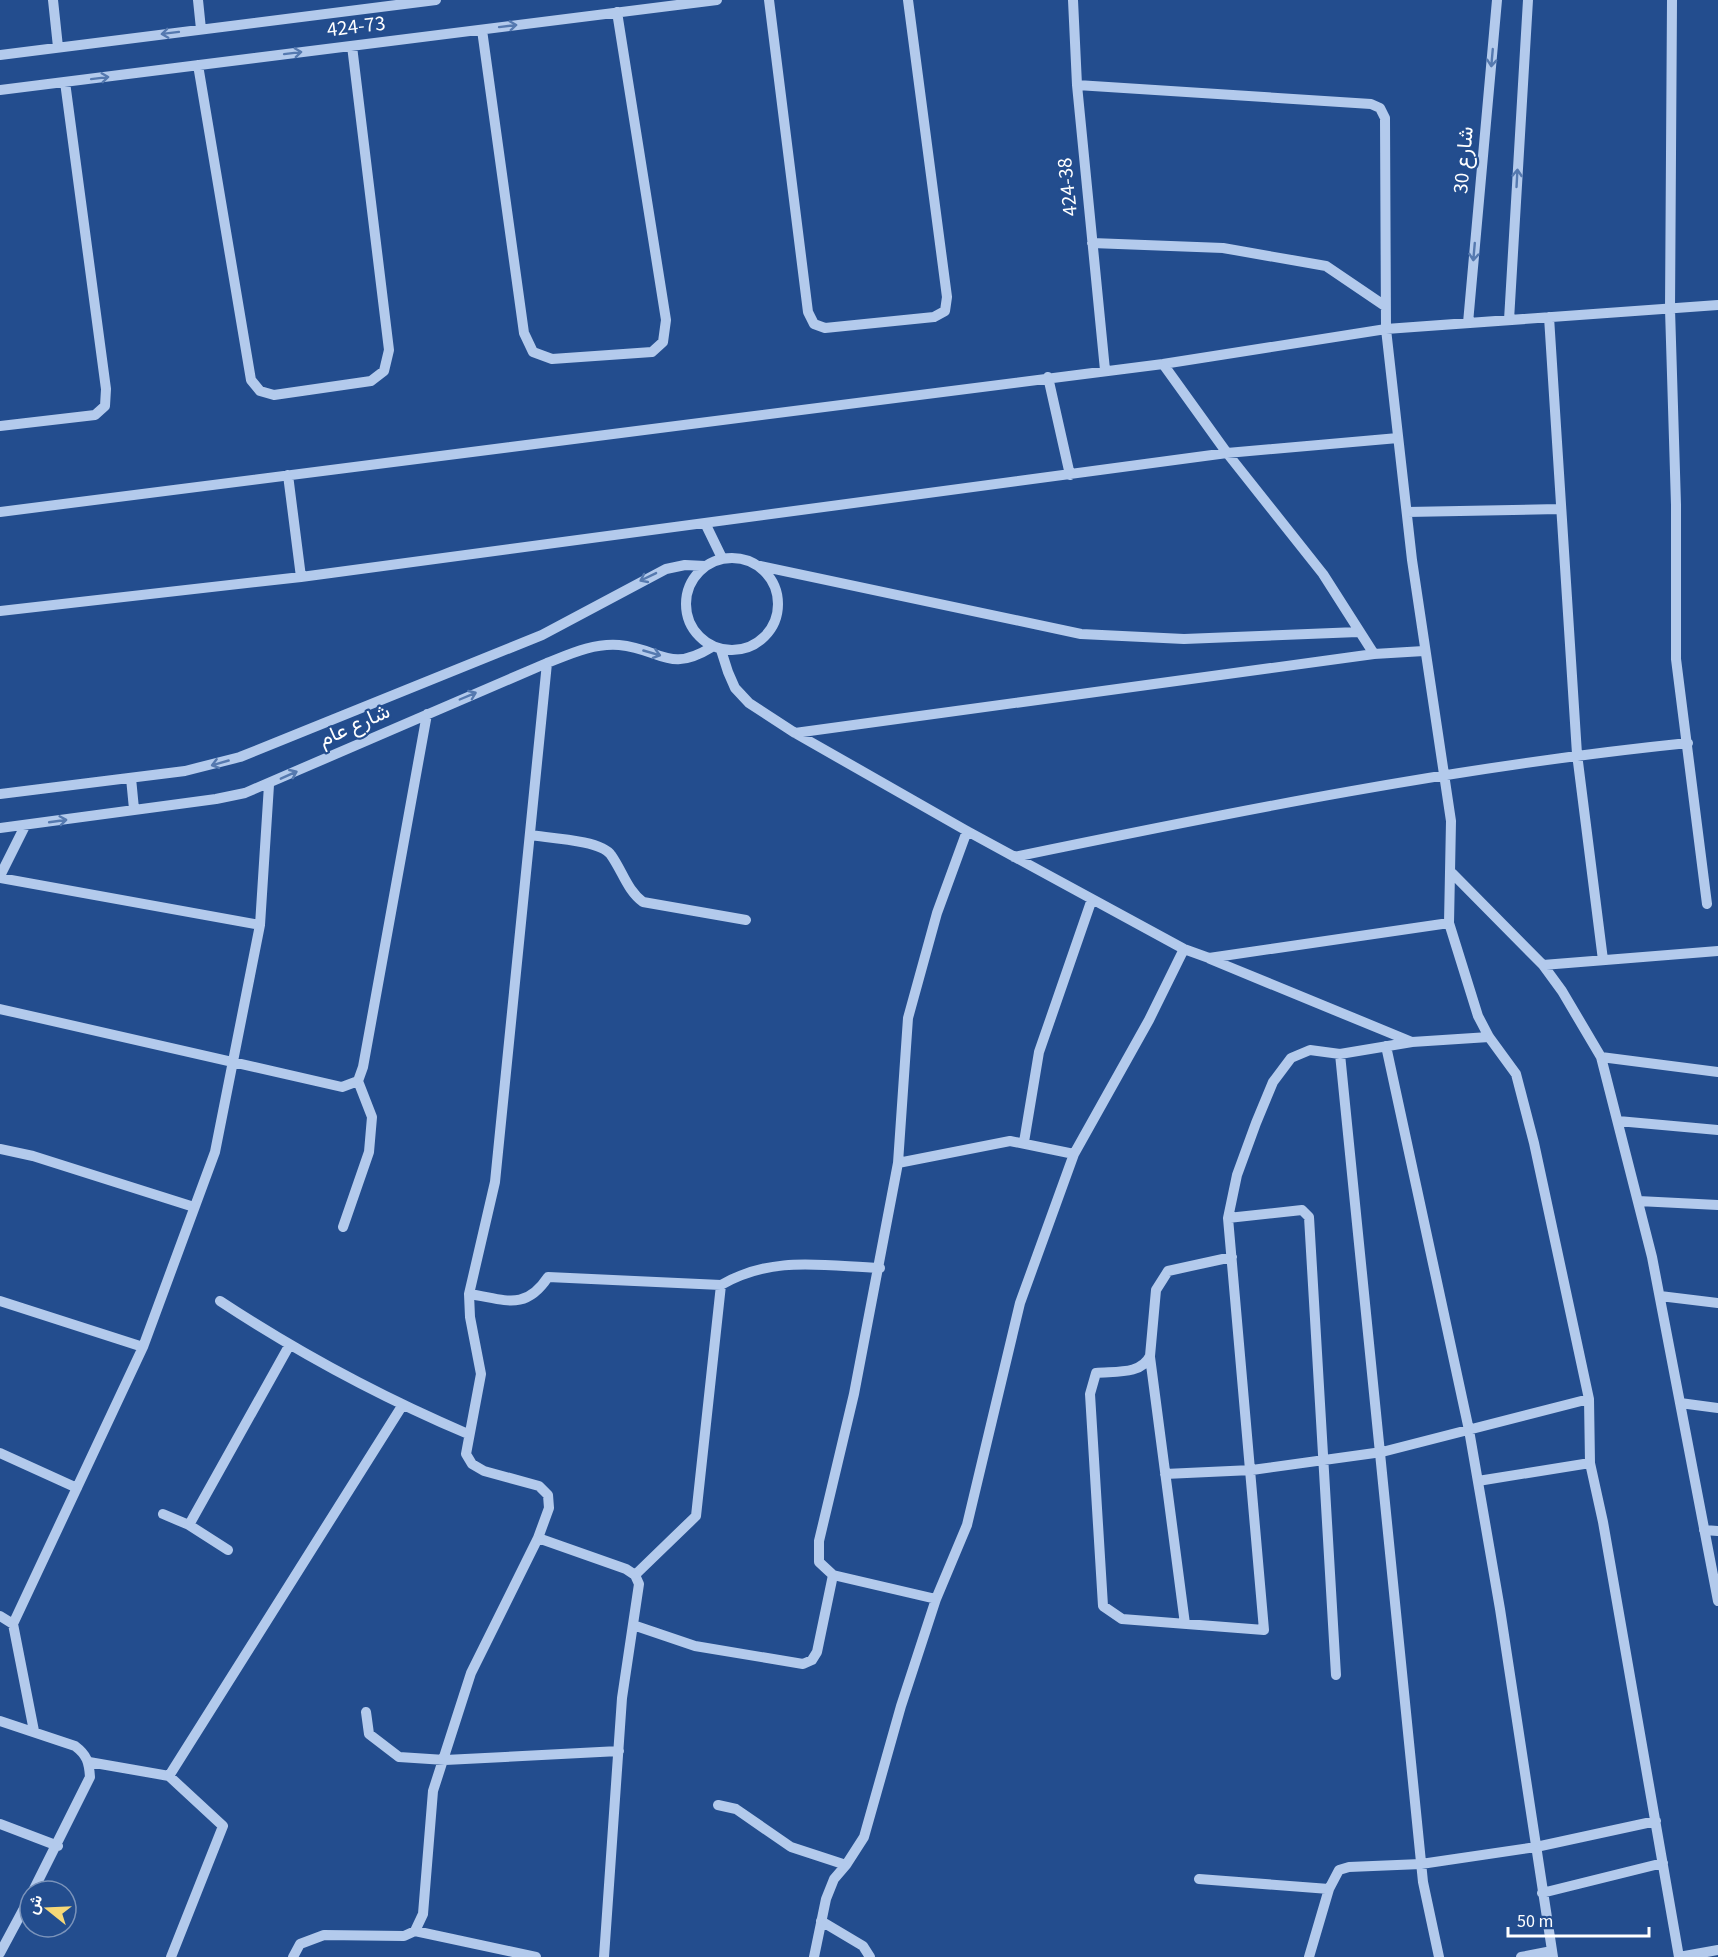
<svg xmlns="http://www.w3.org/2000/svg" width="1718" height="1957" font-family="'Source Sans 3',Vazirmatn,sans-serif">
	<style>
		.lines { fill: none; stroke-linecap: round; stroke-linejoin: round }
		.minor { stroke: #b3caec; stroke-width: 10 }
		.oneway { stroke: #5579af }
		.labels { text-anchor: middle; stroke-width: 4.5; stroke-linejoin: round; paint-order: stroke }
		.street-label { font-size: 21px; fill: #fff; stroke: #234d8e }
	</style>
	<rect width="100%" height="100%" fill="#234d8e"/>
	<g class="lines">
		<path class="minor" d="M53 0 58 47
			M198 0 201 29
			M769 0 808 312 814 324 825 328 934 317 945 311 947 297 908 0
			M1073 0 1077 85 1105 370
			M1672 0 1670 309 1676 505V659L1707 904
			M482 30 524 333 533 352 552 359 652 352 663 342 666 320 617 12
			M0 55 436 0
			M198 65 251 380 260 391 274 395 371 381 384 371 389 350 352 46
			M1077 85 1371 104 1380 108 1385 118 1386 329 1412 560 1451 821 1449 923 1478 1016 1489 1037 1516 1074 1534 1143 1589 1399 1590 1463 1603 1522 1679 1957
			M0 90 717 0
			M1092 243 1223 248 1326 266 1385 306
			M1549 317 1577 754 1603 960
			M1509 320 1528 0
			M1468 323 1497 0
			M1163 364 1227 453 1323 574 1374 654
			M1048 377 1070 475
			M0 426 95 415 105 406 106 389 65 82
			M288 475 301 577
			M0 512 1163 364 1386 329 1718 305
			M1407 512 1559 509
			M705 523 722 558
			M686 604a46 46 0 1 1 92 0a46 46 0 1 1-92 0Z
			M760 566 1081 634 1184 639 1358 632
			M0 611 301 577 1227 453 1398 438
			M721 650 728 672 735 688 749 703 795 733 967 831 1184 949 1209 958 1449 923
			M795 733 1374 654 1424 651
			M131 778 134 809
			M0 794 185 771 240 757 542 635 666 569 685 565 705 566
			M0 828 216 799 245 793 547 663C570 654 593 643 619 645 662 649 668 674 712 647
			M530 835C548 838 601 840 611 855 623 872 627 890 643 902L746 920
			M1014 857C1237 811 1461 766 1688 743
			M1452 873 1543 965 1562 991 1601 1057 1652 1257 1718 1601
			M0 876 25 826
			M0 878 260 925
			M1210 959 1412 1042
			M1543 965 1718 951
			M0 1009 342 1087 358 1081
			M1386 1046 1469 1430 1500 1609 1553 1957
			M1340 1054 1423 1882 1439 1957
			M1601 1057 1718 1072
			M1618 1121 1718 1130
			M1024 1142 1039 1052 1092 899
			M0 1149 33 1156 194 1207
			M898 1163 1010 1141 1074 1154
			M1638 1201 1718 1205
			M1228 1218 1302 1210 1309 1217 1336 1675
			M343 1227 369 1152 372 1117 358 1081 363 1067 427 714
			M1232 1257 1168 1271 1156 1290 1150 1356C1141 1375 1115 1371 1096 1373L1090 1394 1103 1606 1122 1619 1264 1630 1228 1218 1237 1175 1256 1123 1273 1082 1291 1058 1310 1050 1340 1054 1412 1042 1489 1037
			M469 1294C504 1299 525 1312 548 1277L721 1285C773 1255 823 1266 880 1268
			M1660 1296 1718 1303
			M0 1301 143 1347
			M220 1301C299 1353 381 1397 468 1434
			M1150 1357 1185 1624
			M1680 1403 1718 1408
			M0 1453 77 1488
			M1165 1474 1252 1470 1382 1452 1589 1399
			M1478 1481 1590 1463
			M163 1514 189 1525 228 1550
			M189 1525 289 1346
			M1704 1530 1718 1531
			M538 1538 626 1569 635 1575 639 1584 622 1698 604 1957
			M635 1575 696 1516 721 1285
			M936 1599 833 1575 819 1562V1541L854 1394 898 1163 908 1018 937 913 967 831
			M0 1616 13 1624
			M633 1625 695 1646 803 1664 812 1660 817 1652 833 1575
			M366 1712 369 1734 399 1757 445 1760 619 1751
			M0 1721 75 1746C87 1755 89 1762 90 1777L33 1891
			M34 1731 13 1624 143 1347 215 1152 260 925 269 785
			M89 1762 169 1776 223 1826 171 1957
			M169 1776 402 1406
			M718 1805 736 1809 791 1847 846 1865
			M0 1824 58 1846
			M1199 1879 1329 1889
			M1542 1893 1663 1863
			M821 1921 863 1946 870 1957
			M415 1931 536 1957
			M0 1953 30 1897
			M293 1957 300 1944 324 1935 404 1936 415 1931 423 1914 433 1791 471 1673 538 1538 549 1508 548 1495 539 1486 484 1471 472 1464 466 1454 481 1374 470 1317 469 1294 495 1182 547 663
			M814 1957 826 1899 834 1879 846 1865 864 1837 901 1706 936 1599 967 1525 1020 1303 1074 1154 1149 1020 1184 949
			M1309 1957 1329 1889 1339 1870 1349 1867 1421 1864 1536 1847 1656 1821
			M1521 1957 1552 1951
			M1679 1957 1718 1950"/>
	</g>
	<defs><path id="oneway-shaft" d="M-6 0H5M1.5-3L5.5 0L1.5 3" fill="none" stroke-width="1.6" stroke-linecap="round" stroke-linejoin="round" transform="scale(1.5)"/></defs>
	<g class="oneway">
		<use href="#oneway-shaft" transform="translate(508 26) rotate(-7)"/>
		<use href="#oneway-shaft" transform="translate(170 33) rotate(173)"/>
		<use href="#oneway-shaft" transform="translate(293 53) rotate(-7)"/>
		<use href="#oneway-shaft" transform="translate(1492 58) rotate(95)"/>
		<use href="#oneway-shaft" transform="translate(100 78) rotate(-7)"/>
		<use href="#oneway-shaft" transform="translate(1517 178) rotate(-87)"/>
		<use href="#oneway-shaft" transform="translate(1474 252) rotate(95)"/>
		<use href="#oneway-shaft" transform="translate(648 577) rotate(154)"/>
		<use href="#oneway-shaft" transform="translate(652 653) rotate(16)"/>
		<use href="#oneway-shaft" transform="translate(468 696) rotate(-23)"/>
		<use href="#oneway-shaft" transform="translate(220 763) rotate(164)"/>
		<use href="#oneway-shaft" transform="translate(289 775) rotate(-24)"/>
		<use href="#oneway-shaft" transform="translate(58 821) rotate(-8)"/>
	</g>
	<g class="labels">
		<g class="street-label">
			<text transform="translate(356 26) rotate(-7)" y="7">424-73</text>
			<text transform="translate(1463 160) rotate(-85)" y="7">شارع 30</text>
			<text transform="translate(1067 187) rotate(-96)" y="7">424-38</text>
			<text transform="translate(354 725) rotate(-24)" y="7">شارع عام</text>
		</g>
	</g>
	<g transform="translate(48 1909) rotate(288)"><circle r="28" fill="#234d8e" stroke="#7b94bb" stroke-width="1.5"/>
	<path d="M0-4.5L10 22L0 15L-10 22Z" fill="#f6d877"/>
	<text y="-9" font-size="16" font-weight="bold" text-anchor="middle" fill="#ffffff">ش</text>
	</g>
	<path d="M1508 1927v9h141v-9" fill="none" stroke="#ffffff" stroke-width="3"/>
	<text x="1517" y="1927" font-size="18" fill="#ffffff" stroke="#234d8e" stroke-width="4.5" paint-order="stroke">50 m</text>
</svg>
